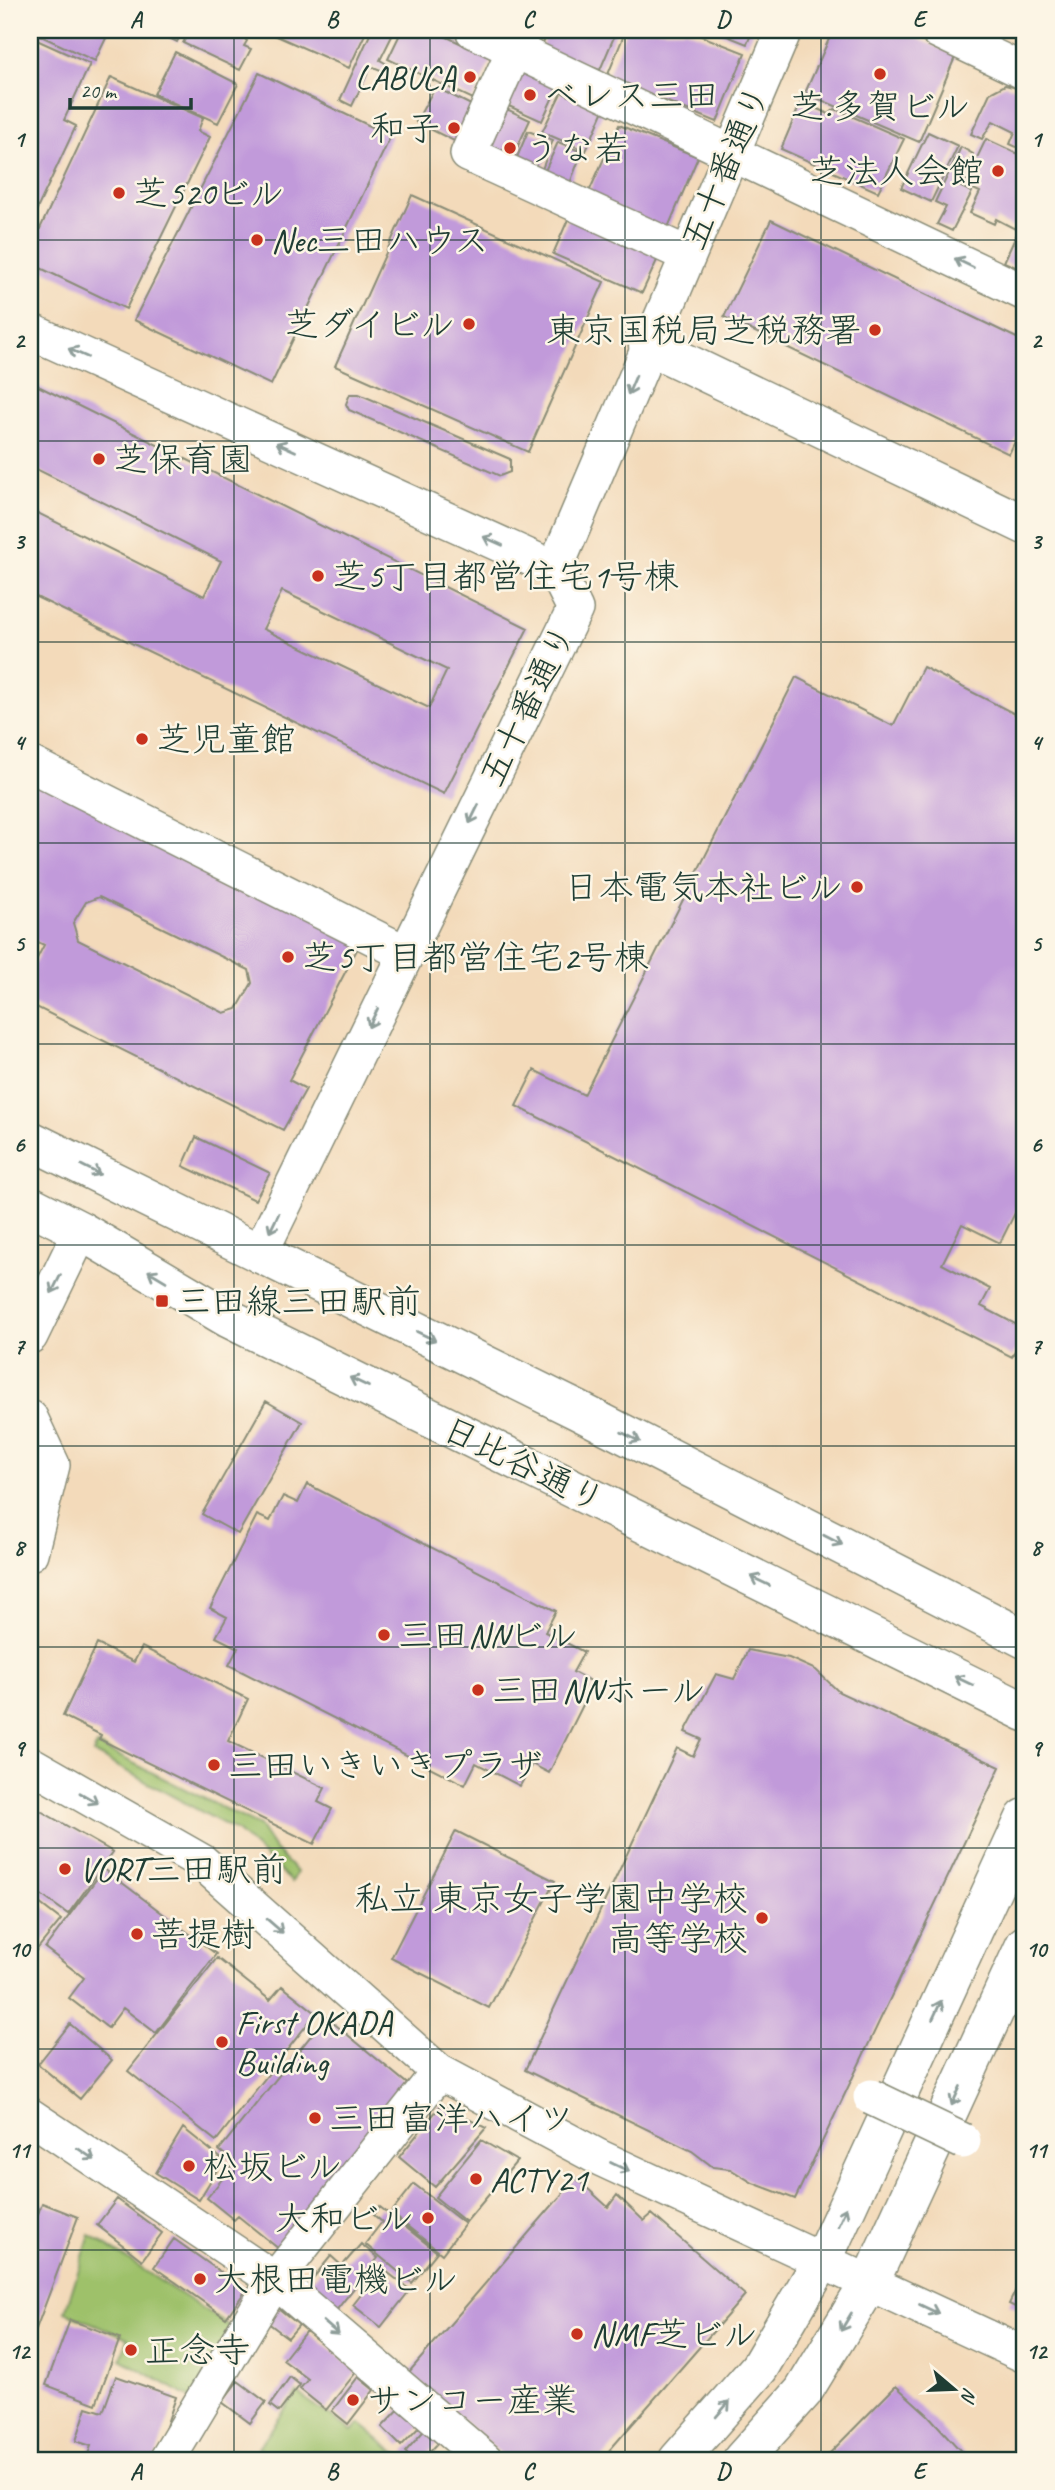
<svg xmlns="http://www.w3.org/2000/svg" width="1055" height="2490" font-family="Caveat,'Klee One',sans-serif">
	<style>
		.green { fill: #9ec16a; stroke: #5e7f4f; stroke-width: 2 }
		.building { fill: #c19ada; fill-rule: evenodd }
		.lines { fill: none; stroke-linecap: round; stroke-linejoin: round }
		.street-casing { stroke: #898c77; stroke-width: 38 }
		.secondary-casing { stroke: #898c77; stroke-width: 41 }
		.street { stroke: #fff; stroke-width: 35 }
		.secondary { stroke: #fff; stroke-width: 38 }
		.street-bridge-casing { stroke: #898c77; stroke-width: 38; stroke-linecap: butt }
		.street-bridge { stroke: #fff; stroke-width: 35 }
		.oneway { stroke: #8f9e9a }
		.grid { fill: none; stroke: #1f3d34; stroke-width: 2; stroke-opacity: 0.55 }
		.poi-dot { fill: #c8321e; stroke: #fcf5e5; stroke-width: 2.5 }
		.labels { text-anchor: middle; stroke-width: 5; stroke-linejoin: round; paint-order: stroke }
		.poi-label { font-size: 35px; fill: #1f3d34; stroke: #fcf5e5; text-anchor: start }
		.street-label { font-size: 35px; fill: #1f3d34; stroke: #fcf5e5 }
		.neatline { fill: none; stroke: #1f3d34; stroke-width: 2.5 }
		.grid-label { font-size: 23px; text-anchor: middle; font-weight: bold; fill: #1f3d34 }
	</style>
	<rect width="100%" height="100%" fill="#fcf5e5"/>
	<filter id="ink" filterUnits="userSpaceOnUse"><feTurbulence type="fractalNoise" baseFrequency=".0143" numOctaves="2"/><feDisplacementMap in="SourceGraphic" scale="14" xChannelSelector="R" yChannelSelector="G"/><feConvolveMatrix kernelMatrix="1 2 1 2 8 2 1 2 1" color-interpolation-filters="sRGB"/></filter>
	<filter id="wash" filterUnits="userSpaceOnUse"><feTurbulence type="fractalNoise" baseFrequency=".00686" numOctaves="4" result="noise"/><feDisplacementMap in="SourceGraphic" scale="28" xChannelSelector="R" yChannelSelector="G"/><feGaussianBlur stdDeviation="1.57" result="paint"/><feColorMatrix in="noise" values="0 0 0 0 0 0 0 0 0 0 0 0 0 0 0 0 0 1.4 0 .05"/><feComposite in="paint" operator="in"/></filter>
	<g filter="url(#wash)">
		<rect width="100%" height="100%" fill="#f3daba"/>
		<path class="green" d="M97 1745 259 1826 274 1849 297 1872 292 1882 237 1831 93 1753Z
			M90 2235 237 2331 196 2401 121 2359 128 2338 65 2312Z
			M297 2393 352 2431 360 2424 403 2459 275 2460 258 2448Z"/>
		<g id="blocks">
			<path class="building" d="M33 30H110L95 61 32 32Z
				M153 30H183L177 42Z
				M190 30H248L243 37 247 41 244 46 251 49 240 70 183 43Z
				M263 30H367L349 68Z
				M372 30H395L380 60 387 64 383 71 371 66 352 106 340 100Z
				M402 30H432L492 58 473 99 388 59Z
				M549 30H617L600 70 541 48Z
				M626 30H686L745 53 717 122 607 77Z
				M712 30H753L747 44Z
				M833 30H896L956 55 919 142 805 93Z
				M30 37 90 64 64 120 76 126 30 224Z
				M175 52 238 84 218 123 154 94Z
				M525 70 558 86 542 121 502 103Z
				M259 73 391 136 271 385 134 320Z
				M111 77 203 118 198 131 210 137 126 309 30 263V250Z
				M1005 85 1025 90V151L1010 144 1015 132 993 121 982 139 971 134 990 93Z
				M435 87 475 107 458 143 416 122Z
				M563 89 605 108 586 151 542 132Z
				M801 102 829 114 835 109 904 139 878 192 781 149Z
				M500 106 530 120 510 163 484 146Z
				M619 125 698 157 667 230 588 194Z
				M528 131 553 140 541 172 515 162Z
				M928 132 958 146 931 202 901 188Z
				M986 139 1025 157V208L1015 229 996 219 994 224 970 213 980 192 964 185Z
				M558 142 582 152 570 183 544 173Z
				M961 147 973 154 959 186 972 192 952 231 937 224 946 207 935 202Z
				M412 195 604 282 528 452 335 366Z
				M1025 216V271L1004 262Z
				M569 217 659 256 642 293 553 254Z
				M771 220 1025 342V421L1009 454 724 317Z
				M30 382 528 628 444 794 30 594V509L204 596 221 561 30 466ZM282 591 447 670 429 708 263 629Z
				M350 394H359L510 459V472L500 476 349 410 346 404Z
				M923 667 1025 719V1193L1000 1243 962 1224 942 1264 990 1289 981 1306 1025 1329 1012 1357 516 1106 534 1070 584 1095 796 677 893 726Z
				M30 775 362 940 289 1080 306 1089 283 1130 30 1004V972L44 945 30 938ZM99 897 249 970 252 983 237 1009 224 1013 78 940 73 923 86 902Z
				M196 1137 270 1173 255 1200 183 1166Z
				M266 1401 302 1422 238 1534 202 1514Z
				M307 1484 556 1611 545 1632 584 1652 573 1672 594 1683 549 1773 532 1764 520 1786 476 1763 465 1785 229 1665 238 1648 216 1637 227 1617 210 1608 257 1515 270 1521 283 1496 298 1503Z
				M97 1644 134 1662 142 1647 248 1699 228 1741 325 1788 318 1802 332 1809 314 1844 99 1739 101 1735 63 1716Z
				M748 1650 789 1658 816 1670 839 1692 1000 1767 795 2199 753 2183 730 2169 713 2167 692 2151 525 2070 677 1748 693 1756 701 1739 685 1732 716 1674 734 1679Z
				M30 1805 113 1852 68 1914 30 1887Z
				M456 1831 555 1881 489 2008 391 1958Z
				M104 1869 216 1954 156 2033 123 2008 108 2028 69 1998 84 1978 45 1948Z
				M30 1896 61 1920 30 1958Z
				M217 1958 270 2000 282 1986 316 2013 216 2141 128 2071Z
				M326 2017 411 2087 279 2249 238 2216 234 2220 207 2198 235 2163 219 2150Z
				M70 2024 112 2060 80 2099 38 2064Z
				M441 2105 486 2128 435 2187 399 2157Z
				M183 2128 223 2160 199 2200 156 2173Z
				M481 2140 517 2161 466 2222 435 2197Z
				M576 2178 608 2207 617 2195 644 2221 652 2214 745 2295 601 2460H508L409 2372Z
				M414 2184 465 2224 442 2254 391 2213Z
				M117 2199 162 2233 142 2260 97 2225Z
				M42 2203 78 2217 30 2345V2236Z
				M380 2207 437 2252 412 2283 365 2244 382 2222 374 2215Z
				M174 2239 246 2290 226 2318 154 2267Z
				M361 2244 378 2258 334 2313 304 2289 331 2256 342 2266Z
				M382 2268 410 2290 381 2327 353 2305Z
				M1025 2271V2312L1009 2304Z
				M278 2308 299 2325 288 2338 267 2322Z
				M70 2320 120 2338 96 2404 46 2385Z
				M306 2331 357 2371 326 2410 300 2389 308 2379 283 2360Z
				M116 2376 176 2397 155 2459 86 2460 91 2446 76 2441 87 2407 103 2412Z
				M290 2377 300 2385 279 2412 270 2405Z
				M358 2377 374 2390 348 2424 332 2411Z
				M238 2381 266 2402 250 2423 222 2402Z
				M896 2386 928 2415 969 2460H823Z
				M405 2403 424 2422 401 2446 382 2427Z
				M430 2424 444 2437 422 2460H414L405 2452Z"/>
		</g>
	</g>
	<g filter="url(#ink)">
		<use href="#blocks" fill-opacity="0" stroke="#898c77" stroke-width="2"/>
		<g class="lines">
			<g class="street-casing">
				<path id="street" d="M473 30 1025 293
					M523 30 468 154 688 255
					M937 30 1025 72
					M30 331 555 569
					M30 764 405 953
					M259 1255 575 609 555 569 784 30
					M30 1336 81 1231
					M30 1418 52 1465 30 1553
					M30 1764 202 1862 439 2072 598 2157 1025 2355
					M30 2116 275 2280 485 2460
					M167 2460 275 2280 439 2072"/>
			</g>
			<g class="secondary-casing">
				<path id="secondary" d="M648 345 1025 525
					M30 1140 577 1410 1025 1639
					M30 1205 81 1231 228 1318 1025 1712
					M678 2460 759 2368 823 2259 1025 1818
					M742 2460 803 2392 870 2282 1025 1945"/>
			</g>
			<use href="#street" class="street"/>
			<use href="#secondary" class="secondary"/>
			<g class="street-bridge-casing">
				<path id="street-bridge" d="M871 2097 963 2141"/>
			</g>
			<use href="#street-bridge" class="street-bridge"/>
		</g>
		<defs><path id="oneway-shaft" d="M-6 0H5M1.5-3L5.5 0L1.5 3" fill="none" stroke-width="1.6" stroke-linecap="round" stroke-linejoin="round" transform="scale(1.75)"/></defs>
		<g class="oneway">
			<use href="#oneway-shaft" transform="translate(964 263) rotate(-154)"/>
			<use href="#oneway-shaft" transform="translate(78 353) rotate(-156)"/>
			<use href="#oneway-shaft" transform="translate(632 385) rotate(113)"/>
			<use href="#oneway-shaft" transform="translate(286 447) rotate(-156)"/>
			<use href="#oneway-shaft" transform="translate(493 541) rotate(-156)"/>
			<use href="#oneway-shaft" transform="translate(474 814) rotate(116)"/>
			<use href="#oneway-shaft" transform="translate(373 1018) rotate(116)"/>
			<use href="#oneway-shaft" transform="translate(91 1170) rotate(27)"/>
			<use href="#oneway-shaft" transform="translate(274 1223) rotate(116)"/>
			<use href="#oneway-shaft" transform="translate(157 1276) rotate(-149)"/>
			<use href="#oneway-shaft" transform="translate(56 1284) rotate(117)"/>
			<use href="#oneway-shaft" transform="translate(426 1336) rotate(26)"/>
			<use href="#oneway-shaft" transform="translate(359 1382) rotate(-154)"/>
			<use href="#oneway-shaft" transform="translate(631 1437) rotate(27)"/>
			<use href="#oneway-shaft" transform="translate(833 1540) rotate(27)"/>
			<use href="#oneway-shaft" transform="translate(760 1581) rotate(-154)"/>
			<use href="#oneway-shaft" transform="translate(964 1681) rotate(-154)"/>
			<use href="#oneway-shaft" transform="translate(89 1798) rotate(30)"/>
			<use href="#oneway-shaft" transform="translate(275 1926) rotate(41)"/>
			<use href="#oneway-shaft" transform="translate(937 2010) rotate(-65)"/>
			<use href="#oneway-shaft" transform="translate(956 2096) rotate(115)"/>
			<use href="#oneway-shaft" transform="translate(86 2154) rotate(34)"/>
			<use href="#oneway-shaft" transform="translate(620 2167) rotate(25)"/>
			<use href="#oneway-shaft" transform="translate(842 2217) rotate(-65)"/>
			<use href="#oneway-shaft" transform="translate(929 2309) rotate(25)"/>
			<use href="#oneway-shaft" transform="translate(846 2322) rotate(121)"/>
			<use href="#oneway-shaft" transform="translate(331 2328) rotate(41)"/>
			<use href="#oneway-shaft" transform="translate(723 2409) rotate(-49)"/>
		</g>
	</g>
	<path class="grid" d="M234 30V2460M430 30V2460M625 30V2460M821 30V2460M30 240H1025M30 441H1025M30 642H1025M30 843H1025M30 1044H1025M30 1245H1025M30 1446H1025M30 1647H1025M30 1848H1025M30 2049H1025M30 2250H1025"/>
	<g class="poi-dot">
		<circle cx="880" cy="74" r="7"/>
		<circle cx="470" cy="77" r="7"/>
		<circle cx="530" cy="95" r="7"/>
		<circle cx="454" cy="128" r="7"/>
		<circle cx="510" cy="148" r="7"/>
		<circle cx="998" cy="171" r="7"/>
		<circle cx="119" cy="193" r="7"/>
		<circle cx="257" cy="240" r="7"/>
		<circle cx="469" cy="324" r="7"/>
		<circle cx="875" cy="330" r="7"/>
		<circle cx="99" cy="459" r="7"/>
		<circle cx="318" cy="576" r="7"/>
		<circle cx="142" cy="739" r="7"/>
		<circle cx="857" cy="887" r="7"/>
		<circle cx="288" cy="957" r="7"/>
		<rect x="155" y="1294" width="14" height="14" rx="3.5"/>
		<circle cx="384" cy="1635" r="7"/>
		<circle cx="478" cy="1690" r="7"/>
		<circle cx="214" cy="1765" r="7"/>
		<circle cx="65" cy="1869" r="7"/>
		<circle cx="762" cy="1918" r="7"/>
		<circle cx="137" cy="1934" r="7"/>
		<circle cx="222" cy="2042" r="7"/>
		<circle cx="315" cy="2118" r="7"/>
		<circle cx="189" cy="2166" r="7"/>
		<circle cx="476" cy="2179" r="7"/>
		<circle cx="428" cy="2218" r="7"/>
		<circle cx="200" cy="2279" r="7"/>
		<circle cx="577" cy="2334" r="7"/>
		<circle cx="131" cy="2350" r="7"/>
		<circle cx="353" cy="2400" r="7"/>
	</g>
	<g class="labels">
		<g class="poi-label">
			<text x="456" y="89" text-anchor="end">LABUCA</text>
			<text x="544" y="107">ベレス三田</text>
			<text x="880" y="118" text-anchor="middle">芝.多賀ビル</text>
			<text x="440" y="140" text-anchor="end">和子</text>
			<text x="524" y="160">うな若</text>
			<text x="984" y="183" text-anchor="end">芝法人会館</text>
			<text x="133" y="205">芝520ビル</text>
			<text x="271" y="252">Nec三田ハウス</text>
			<text x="455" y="336" text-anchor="end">芝ダイビル</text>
			<text x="861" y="342" text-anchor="end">東京国税局芝税務署</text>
			<text x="113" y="471">芝保育園</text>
			<text x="332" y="588">芝5丁目都営住宅1号棟</text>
			<text x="156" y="751">芝児童館</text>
			<text x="843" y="899" text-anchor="end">日本電気本社ビル</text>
			<text x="302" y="969">芝5丁目都営住宅2号棟</text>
			<text x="176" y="1313">三田線三田駅前</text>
			<text x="398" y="1647">三田NNビル</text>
			<text x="492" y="1702">三田NNホール</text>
			<text x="228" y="1777">三田いきいきプラザ</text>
			<text x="79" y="1881">VORT三田駅前</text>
			<text x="748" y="1910" text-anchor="end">私立 東京女子学園中学校<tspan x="748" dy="40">高等学校</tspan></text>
			<text x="151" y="1946">菩提樹</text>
			<text x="236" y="2034">First OKADA<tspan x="236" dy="40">Building</tspan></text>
			<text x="329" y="2130">三田富洋ハイツ</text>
			<text x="203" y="2178">松坂ビル</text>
			<text x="490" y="2191">ACTY21</text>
			<text x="414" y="2230" text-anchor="end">大和ビル</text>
			<text x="214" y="2291">大根田電機ビル</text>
			<text x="591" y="2346">NMF芝ビル</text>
			<text x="145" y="2362">正念寺</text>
			<text x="367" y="2412">サンコー産業</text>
		</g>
		<g class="street-label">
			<text transform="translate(725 167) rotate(-67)" y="12">五十番通り</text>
			<text transform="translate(527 705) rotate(-64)" y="12">五十番通り</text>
			<text transform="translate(524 1464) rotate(26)" y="12">日比谷通り</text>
		</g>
	</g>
	<rect width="1055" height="2490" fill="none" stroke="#fcf5e5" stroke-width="77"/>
	<g transform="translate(954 2389) rotate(109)" stroke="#fcf5e5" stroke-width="5" paint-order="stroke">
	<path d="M0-5L12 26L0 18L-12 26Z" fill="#1f3d34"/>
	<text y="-10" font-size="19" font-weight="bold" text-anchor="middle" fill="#1f3d34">N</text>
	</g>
	<path d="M70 98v10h121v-10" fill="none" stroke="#1f3d34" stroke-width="3.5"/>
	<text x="80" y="98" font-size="21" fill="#1f3d34" stroke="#fcf5e5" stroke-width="5" paint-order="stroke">20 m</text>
	<rect x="38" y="38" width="978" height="2414" class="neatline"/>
	<g class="grid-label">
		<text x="136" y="27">A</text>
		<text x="332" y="27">B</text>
		<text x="528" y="27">C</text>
		<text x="723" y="27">D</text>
		<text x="919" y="27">E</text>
		<text x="19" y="147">1</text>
		<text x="1036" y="147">1</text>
		<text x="19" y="348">2</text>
		<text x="1036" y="348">2</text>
		<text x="19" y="549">3</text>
		<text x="1036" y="549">3</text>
		<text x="19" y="750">4</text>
		<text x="1036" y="750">4</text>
		<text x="19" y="951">5</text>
		<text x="1036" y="951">5</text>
		<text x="19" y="1152">6</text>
		<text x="1036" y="1152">6</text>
		<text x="19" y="1354">7</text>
		<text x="1036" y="1354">7</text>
		<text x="19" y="1555">8</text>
		<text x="1036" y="1555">8</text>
		<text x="19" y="1756">9</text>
		<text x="1036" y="1756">9</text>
		<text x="19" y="1957">10</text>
		<text x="1036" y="1957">10</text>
		<text x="19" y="2158">11</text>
		<text x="1036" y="2158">11</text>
		<text x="19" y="2359">12</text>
		<text x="1036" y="2359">12</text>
		<text x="136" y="2479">A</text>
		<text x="332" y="2479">B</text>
		<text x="528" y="2479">C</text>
		<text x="723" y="2479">D</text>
		<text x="919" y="2479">E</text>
	</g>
</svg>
